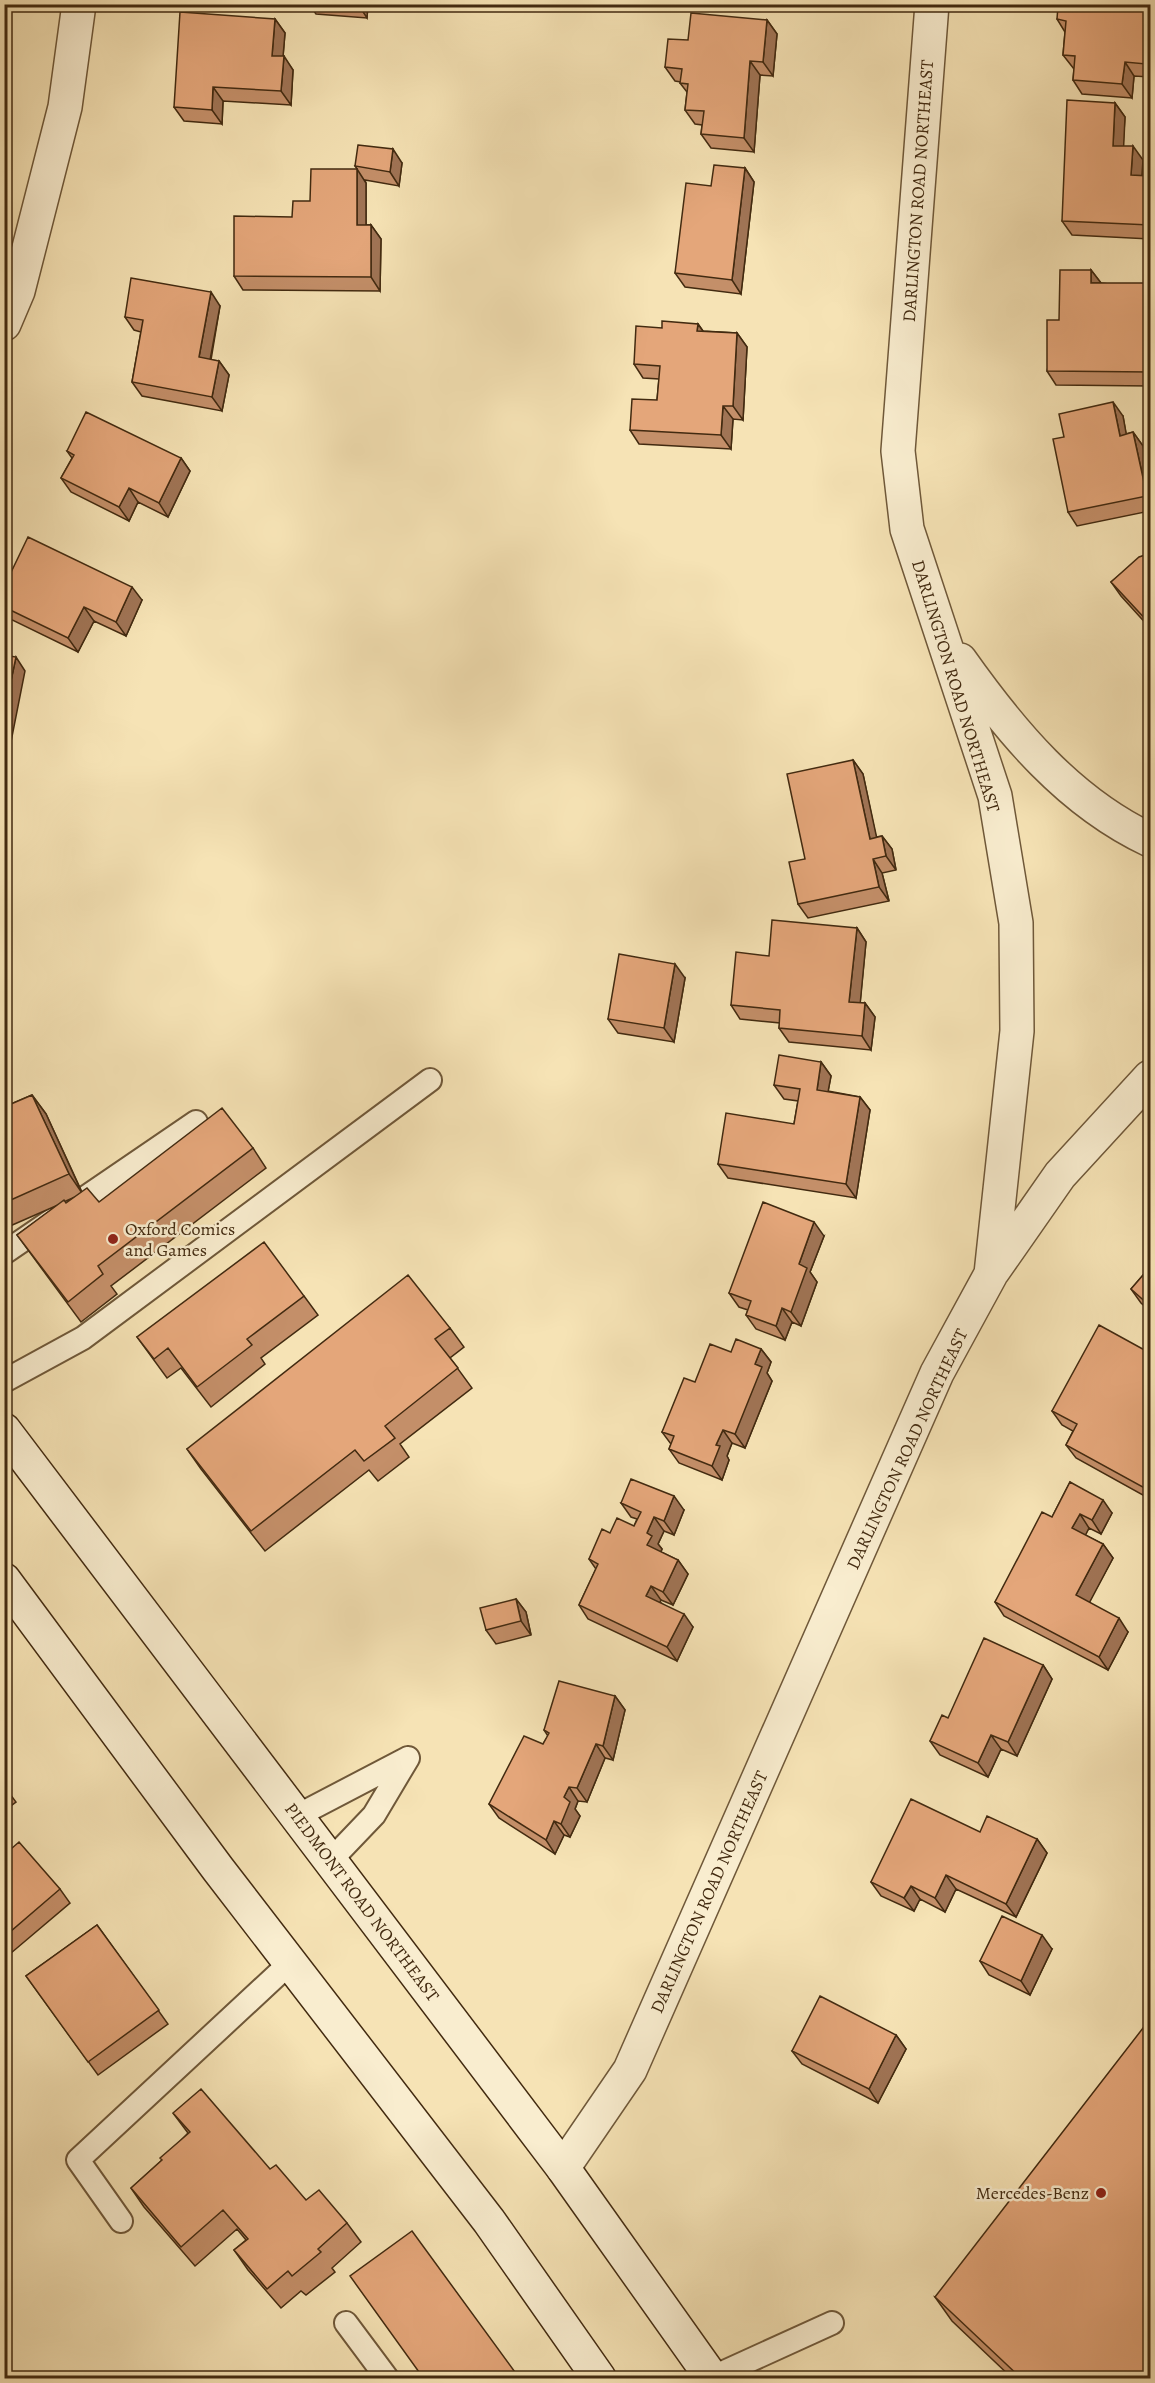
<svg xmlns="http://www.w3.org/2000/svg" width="1155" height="2383" font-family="Alegreya,serif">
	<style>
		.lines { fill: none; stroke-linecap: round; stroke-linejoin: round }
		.service-casing { stroke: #6f5839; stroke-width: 26 }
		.minor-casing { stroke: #6f5839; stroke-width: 36 }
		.secondary-casing { stroke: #422a10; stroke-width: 36 }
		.service { stroke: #f9edcf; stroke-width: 22 }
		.minor { stroke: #f9edcf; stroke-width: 33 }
		.secondary { stroke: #f9edcf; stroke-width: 33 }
		.wall { fill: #c48f69; stroke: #422a10; stroke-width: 1.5; fill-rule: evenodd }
		.shaded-wall { fill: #a07455; stroke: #422a10; stroke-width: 1.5 }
		.building { fill: #e4a67a; stroke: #422a10; stroke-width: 1.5 }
		.poi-dot { fill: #8f2418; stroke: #f9edcf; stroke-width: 2 }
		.labels { text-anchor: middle; stroke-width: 5; stroke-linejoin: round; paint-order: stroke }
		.street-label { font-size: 18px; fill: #422a10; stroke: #f9edcf }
		.poi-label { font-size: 18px; fill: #422a10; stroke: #f9edcf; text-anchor: start }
	</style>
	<rect width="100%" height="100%" fill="#f6e3b5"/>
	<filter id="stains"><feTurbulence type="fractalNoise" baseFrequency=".00333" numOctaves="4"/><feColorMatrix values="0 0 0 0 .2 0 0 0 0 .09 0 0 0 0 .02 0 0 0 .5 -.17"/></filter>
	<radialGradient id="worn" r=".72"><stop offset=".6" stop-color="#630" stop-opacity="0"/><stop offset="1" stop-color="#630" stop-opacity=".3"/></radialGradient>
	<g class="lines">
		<g class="service-casing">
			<path id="service" d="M4 1253 196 1122
				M4 1381 83 1338 430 1080
				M297 1816 408 1758
				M331 1860 374 1815 408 1758
				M121 2221 78 2160 291 1962
				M346 2323 387 2378
				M711 2378 832 2323"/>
		</g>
		<g class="minor-casing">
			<path id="minor" d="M4 324 18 291 65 107 79 4
				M960 660C1011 732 1069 802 1150 840
				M993 1271 1060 1175 1150 1077
				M563 2168 630 2070 937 1373 991 1274 1017 1031 1016 923 995 796 907 529 898 451 932 4"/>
		</g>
		<g class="secondary-casing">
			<path id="secondary" d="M4 1430 563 2168 712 2378
				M4 1580 218 1869 489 2221 599 2378"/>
		</g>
		<use href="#service" class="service"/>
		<use href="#minor" class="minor"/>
		<use href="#secondary" class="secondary"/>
	</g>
	<path class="wall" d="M309 4H368L367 18 316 14Z
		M1150 4V77L1134 76 1132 98 1082 94 1073 80 1074 69 1063 55 1065 32 1057 19 1067 7Z
		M275 19 285 33 283 56 293 70 291 105 223 101 222 124 184 121 174 107Z
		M767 20 777 34 773 76 760 75 754 152 711 148 701 134 702 125 695 124 685 110 687 92 680 83 681 82 675 81 665 67 688 40Z
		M1115 103 1125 117 1123 146 1143 160 1142 176H1150V239L1072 235 1062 221Z
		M402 163 399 186 365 180 366 183V225H371L381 239 380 291 243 290 234 276 292 217 357 169 355 166Z
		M745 168 754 182 741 294 685 287 675 273 711 186Z
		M1091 270 1101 283 1150 289V386L1056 385 1047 371 1059 320Z
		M220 306 211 360 219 361 229 375 222 411 142 396 132 382 141 332 134 330 125 317Z
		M698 324 703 331 737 333 747 347 743 420 733 419 731 449 639 444 630 430 657 400 659 379 643 378 634 364 662 328Z
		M1123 416 1126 434 1133 432 1143 446 1150 481V511L1077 526 1068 512 1064 437Z
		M67 451 181 458 190 471 168 517 138 502 129 521 71 492 61 478 72 458Z
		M1150 550V628L1121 596 1111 582Z
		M4 587 142 600 126 636 94 621 78 652 6 617 4 615Z
		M853 760 863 774 876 837 882 836 892 849 896 870 882 873 889 901 808 918 798 904 805 859Z
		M857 928 866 942 860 1003H865L875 1017 871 1050 789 1042 779 1028 780 1023 740 1019 731 1005 769 956Z
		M685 978 674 1042 618 1033 608 1019Z
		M821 1062 831 1076 828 1091 860 1097 870 1110 856 1198 728 1178 718 1164 794 1124 798 1101 784 1099 774 1085Z
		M32 1095 46 1114 82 1192 99 1202 253 1148 266 1168 111 1286 117 1294 81 1322 17 1235 58 1205 10 1226 4 1218V1107ZM75 1197 66 1203 65 1202 66 1201Z
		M824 1236 810 1272 817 1282 801 1326 792 1322 785 1340 756 1329 746 1315 748 1310 739 1307 729 1293Z
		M1150 1267V1311L1141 1303 1131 1289Z
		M304 1296 318 1315 261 1358 265 1364 211 1407 181 1368 167 1378 137 1337Z
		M450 1328 464 1347 450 1358 472 1388 400 1444 409 1457 378 1481 369 1470 265 1551 201 1469 187 1449Z
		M761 1349 771 1362 767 1373 772 1381 745 1448 732 1443 727 1456 729 1460 722 1480 679 1463 669 1449 671 1444 662 1432 695 1382 731 1352Z
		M1150 1353V1499L1076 1458 1066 1445 1073 1431 1062 1425 1052 1411Z
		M1070 1482 1112 1513 1101 1534 1089 1528 1085 1535 1103 1544 1113 1558 1089 1602 1128 1632 1108 1670 1004 1616 995 1602 1052 1517Z
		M621 1503 684 1510 674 1535 664 1531 658 1544 662 1549 661 1552 678 1560 688 1574 673 1605 661 1600 660 1602 693 1627 677 1661 588 1619 579 1605 596 1569 589 1559 610 1533 634 1526 637 1519 631 1517Z
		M516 1599 526 1612 531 1635 496 1644 486 1630Z
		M1043 1665 1052 1679 1017 1756 1001 1749 988 1777 940 1755 930 1741 948 1718Z
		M615 1696 625 1710 613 1760 605 1758 587 1802 578 1801 575 1809 580 1816 570 1837 564 1835 555 1854 499 1818 489 1804 543 1744 548 1736 544 1730Z
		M4 1786 16 1802 4 1811Z
		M980 1832 1037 1839 1047 1853 1016 1917 956 1889 945 1912 920 1899 914 1911 881 1896 871 1882Z
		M4 1855 60 1889 70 1903 4 1959Z
		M97 1925 168 2024 98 2075 26 1976Z
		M1052 1949 1030 1995 989 1975 980 1961Z
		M896 2035 906 2049 878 2103 802 2064 792 2051Z
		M173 2113 270 2169 306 2200 347 2223 361 2242 332 2268 335 2272 306 2295 301 2291 281 2308 248 2270 234 2250 246 2240 237 2229 195 2266 144 2207 131 2188 162 2160 188 2133Z
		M935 2297 1150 2379H1013L952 2321Z"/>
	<path class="shaded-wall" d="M358 4H368L367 18Z
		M1150 14V70L1146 64Z
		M275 19 285 33 282 69 272 56Z
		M767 20 777 34 773 76 763 62Z
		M284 56 293 70 291 105 281 91Z
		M750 61 760 75 754 152 744 138Z
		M1125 62 1134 76 1132 98 1122 84Z
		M213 87 223 101 222 124 212 110Z
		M1115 103 1125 117 1123 160 1113 146Z
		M1133 146 1143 160 1141 189 1131 175Z
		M393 149 402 163 399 186 390 172Z
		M745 168 754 182 741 294 732 280Z
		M357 169 366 183V239L357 225Z
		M371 225 381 239 380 291 371 277Z
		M1091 270 1101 283H1091Z
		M1146 283 1150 289V314L1146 307Z
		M211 292 220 306 208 371 199 357Z
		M698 324 707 337 697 331Z
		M737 333 747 347 743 420 733 406Z
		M219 361 229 375 222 411 212 397Z
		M1113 402 1123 416 1129 449 1120 436Z
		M723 406 733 419 731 449 721 435Z
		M1133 432 1143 446 1150 481V501L1147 496Z
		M181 458 190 471 168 517 159 503Z
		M129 488 138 502 129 521 119 507Z
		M132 587 142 600 126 636 116 622Z
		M84 607 94 621 78 652 68 638Z
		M16 657 25 671 4 777V714Z
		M853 760 863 774 880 853 870 839Z
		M882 836 892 849 896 870 886 856Z
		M873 859 882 873 889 901 879 887Z
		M857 928 866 942 859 1016 849 1002Z
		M675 964 685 978 674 1042 664 1028Z
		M865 1003 875 1017 871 1050 862 1036Z
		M821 1062 831 1076 826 1103 817 1090Z
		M32 1095 46 1114 82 1193 69 1174Z
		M860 1097 870 1110 856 1198 846 1184Z
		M814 1222 824 1236 810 1272 817 1282 801 1326 791 1312 799 1264Z
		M782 1308 792 1322 785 1340 776 1326Z
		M761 1349 771 1362 767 1373 772 1381 745 1448 735 1434 755 1364Z
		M723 1430 732 1443 727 1456 729 1460 722 1480 712 1466 716 1445Z
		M674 1496 684 1510 674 1535 664 1521Z
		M1103 1500 1112 1513 1101 1534 1092 1520Z
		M1080 1514 1089 1528 1082 1542 1072 1528Z
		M654 1517 664 1531 658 1544 662 1549 657 1559 647 1545V1533Z
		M1103 1544 1113 1558 1086 1609 1076 1595Z
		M678 1560 688 1574 673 1605 663 1592Z
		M651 1586 661 1600 656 1610 646 1596Z
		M516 1599 526 1612 531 1635 521 1621Z
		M684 1614 693 1627 677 1661 667 1647Z
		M1119 1618 1128 1632 1108 1670 1099 1657Z
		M1043 1665 1052 1679 1017 1756 1008 1742Z
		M615 1696 625 1710 613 1760 603 1746Z
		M991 1735 1001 1749 988 1777 978 1763Z
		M596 1744 605 1758 587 1802 577 1788Z
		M569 1787 578 1801 575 1809 580 1816 570 1837 561 1824 564 1797Z
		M554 1821 564 1835 555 1854 546 1840Z
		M1037 1839 1047 1853 1016 1917 1006 1904Z
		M946 1875 956 1889 945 1912 935 1898Z
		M911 1886 920 1899 914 1911 904 1898Z
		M1042 1935 1052 1949 1030 1995 1021 1981Z
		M896 2035 906 2049 878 2103 869 2089Z"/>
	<path class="building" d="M1067 4H1150L1146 64 1125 62 1122 84 1073 80 1075 56 1063 55 1066 21 1057 19 1058 6 1067 7Z
		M180 12 275 19 272 56H284L281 91 213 87 212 110 174 107Z
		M691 13 767 20 763 62 750 61 744 138 701 134 704 111 685 110 688 84 680 83 682 69 665 67 668 39 688 40Z
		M1067 100 1115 103 1113 146H1133L1131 175 1150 176V225L1062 221Z
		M358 145 393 149 390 172 355 166Z
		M714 165 745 168 732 280 675 273 686 183 711 186Z
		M311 169H357V225H371V277L234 276V216L292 217 293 201H310Z
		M1060 270H1091V283H1146V307H1150V372L1047 371V320H1059Z
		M131 278 211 292 199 357 219 361 212 397 132 382 143 320 125 317Z
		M662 321 698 324 697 331 737 333 733 406H723L721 435 630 430 632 399 657 400 660 366 634 364 636 326 662 328Z
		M1113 402 1120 436 1133 432 1147 496 1068 512 1053 439 1064 437 1059 414Z
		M86 412 181 458 159 503 129 488 119 507 61 478 74 455 67 451Z
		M28 537 132 587 116 622 84 607 68 638 4 607V587Z
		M1150 550V624L1111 582 1139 557 1145 555Z
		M4 655 16 657 4 714Z
		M853 760 870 839 882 836 886 856 873 859 879 887 798 904 789 862 805 859 787 774Z
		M772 920 857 928 849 1002 865 1003 862 1036 779 1028 780 1010 731 1005 736 952 769 956Z
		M619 954 675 964 664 1028 608 1019Z
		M779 1055 821 1062 817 1090 860 1097 846 1184 718 1164 726 1113 794 1124 800 1089 774 1085Z
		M32 1095 69 1174 4 1203V1107Z
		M222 1108 253 1148 98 1266 103 1274 68 1302 17 1235 64 1200 66 1203 87 1188 99 1202Z
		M763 1202 814 1222 799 1264 807 1268 791 1312 782 1308 776 1326 746 1315 751 1301 729 1293Z
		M264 1242 304 1296 247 1339 252 1345 197 1387 168 1348 154 1359 137 1337Z
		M1150 1267V1306L1131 1289Z
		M408 1275 450 1328 435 1339 458 1368 385 1426 395 1438 364 1461 355 1450 251 1531 187 1449Z
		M1099 1325 1150 1353V1357L1149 1360H1150V1491L1066 1445 1077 1424 1052 1411Z
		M736 1339 761 1349 755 1364 762 1367 735 1434 723 1430 716 1445 720 1446 712 1466 669 1449 674 1436 662 1432 684 1378 695 1382 710 1344 731 1352Z
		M631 1479 674 1496 664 1521 654 1517 647 1533 652 1536 647 1545 678 1560 663 1592 651 1586 646 1596 684 1614 667 1647 579 1605 598 1564 589 1559 602 1529 610 1533 617 1518 634 1526 641 1512 621 1503Z
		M1070 1482 1103 1500 1092 1520 1080 1514 1072 1528 1103 1544 1076 1595 1119 1618 1099 1657 995 1602 1042 1512 1052 1517Z
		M516 1599 521 1621 486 1630 480 1608Z
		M984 1638 1043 1665 1008 1742 991 1735 978 1763 930 1741 942 1715 948 1718Z
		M559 1681 615 1696 603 1746 596 1744 577 1788 569 1787 564 1797 570 1802 561 1824 554 1821 546 1840 489 1804 524 1736 543 1744 549 1733 544 1730Z
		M911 1799 980 1832 987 1816 1037 1839 1006 1904 946 1875 935 1898 911 1886 904 1898 871 1882Z
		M19 1842 60 1889 4 1937V1855Z
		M1002 1916 1042 1935 1021 1981 980 1961Z
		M97 1925 159 2010 88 2062 26 1976Z
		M820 1996 896 2035 869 2089 792 2051Z
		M1150 2019V2379H1022L935 2297Z
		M201 2089 270 2169 276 2165 306 2200 319 2190 347 2223 318 2249 321 2252 292 2276 288 2271 267 2289 234 2250 248 2239 223 2210 181 2247 131 2188 162 2160 160 2158 190 2132 173 2113Z
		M412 2231 520 2379H424L350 2276Z"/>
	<g class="poi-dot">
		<circle cx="113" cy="1239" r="6"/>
		<circle cx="1101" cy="2193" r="6"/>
	</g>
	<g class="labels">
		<g class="street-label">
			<text transform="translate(918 191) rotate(-86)" y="6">DARLINGTON ROAD NORTHEAST</text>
			<text transform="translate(956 686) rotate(73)" y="6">DARLINGTON ROAD NORTHEAST</text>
			<text transform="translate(907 1449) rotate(-65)" y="6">DARLINGTON ROAD NORTHEAST</text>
			<text transform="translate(709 1892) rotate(-66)" y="6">DARLINGTON ROAD NORTHEAST</text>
			<text transform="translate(362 1902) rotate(53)" y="6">PIEDMONT ROAD NORTHEAST</text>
		</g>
		<g class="poi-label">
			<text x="125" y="1235">Oxford Comics<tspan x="125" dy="21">and Games</tspan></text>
			<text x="1089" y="2199" text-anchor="end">Mercedes-Benz</text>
		</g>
	</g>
	<rect width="1155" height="2383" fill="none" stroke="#f6e3b5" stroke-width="24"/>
	<rect x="6" y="6" width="1143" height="2371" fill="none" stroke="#422a10" stroke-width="3"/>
	<rect x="12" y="12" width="1131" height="2359" fill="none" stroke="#422a10" stroke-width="1.5"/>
	<rect width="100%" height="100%" filter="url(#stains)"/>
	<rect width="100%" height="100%" fill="url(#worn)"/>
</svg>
